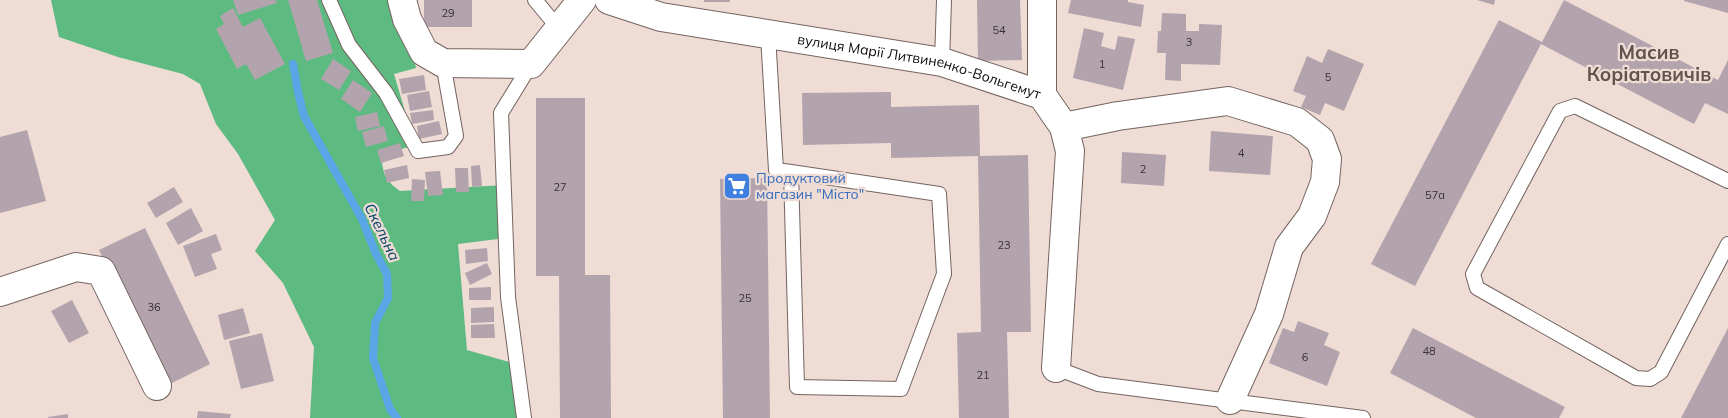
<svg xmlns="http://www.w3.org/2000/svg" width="1728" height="418" font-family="Mulish,sans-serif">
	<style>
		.forest { fill: #5dba81 }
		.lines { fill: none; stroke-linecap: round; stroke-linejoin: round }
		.stream { stroke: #58a6e6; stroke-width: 8 }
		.building { fill: #b2a3ad }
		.lane-casing { stroke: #74645f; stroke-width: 16 }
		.street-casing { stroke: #74645f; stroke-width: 30 }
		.lane { stroke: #fff; stroke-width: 14 }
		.street { stroke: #fff; stroke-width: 28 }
		.labels { text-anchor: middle; stroke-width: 4.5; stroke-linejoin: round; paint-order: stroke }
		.number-label { font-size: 11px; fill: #383132 }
		.street-label { font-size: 14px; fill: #100b09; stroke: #eedcd5 }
		.shop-label { font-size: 14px; fill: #366cbe; stroke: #eedcd5; text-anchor: start }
		.water-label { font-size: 15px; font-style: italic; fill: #03416b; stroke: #eedcd5 }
		.district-label { font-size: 19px; font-weight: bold; fill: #62534d; stroke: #eedcd5 }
	</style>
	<rect width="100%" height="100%" fill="#eedcd5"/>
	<path class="forest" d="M51 0H402L416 68 394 74 415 145 382 155C382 173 385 180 400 191L504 185 506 238 458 244 467 350 516 364 524 418H310L314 347 283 283 255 251 275 220 238 154 216 124 200 84 183 74 118 57 59 37Z"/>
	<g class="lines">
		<path class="stream" d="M293 64 298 92 304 116 362 219 376 254 387 274 388 298 375 323 373 358 390 409 397 418"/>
	</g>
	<path class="building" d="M233 0H276L277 3 238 15Z
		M288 0H317L333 53 306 61Z
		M424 0H472V27H424Z
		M704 0H730V2H704Z
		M977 0H1020L1022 60 978 61Z
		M1071 0H1128V2L1144 5 1141 27 1068 13Z
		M1477 0H1495L1494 5Z
		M1564 0 1718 80 1728 60V114L1705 103 1694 124 1541 44 1415 286 1371 264 1499 20 1542 42Z
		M1684 0H1728V13L1684 1Z
		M233 8 243 27 260 18 285 64 255 80 246 64 237 69 216 29 224 24 220 16Z
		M1162 13 1186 14V31H1199V24L1222 25 1220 65 1181 64V81L1165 80 1166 53H1157L1158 31H1161Z
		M1084 28 1104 33 1101 46 1115 50 1118 36 1135 39 1123 90 1073 78Z
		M1328 49 1364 64 1344 111 1325 103 1320 115 1301 107 1306 96 1293 91 1307 56 1322 63Z
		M333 59 351 71 339 90 321 79Z
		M424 75 426 90 402 94 399 79Z
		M353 80 372 93 360 112 341 99Z
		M429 91 432 107 410 111 407 95Z
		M891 92V107L979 105 980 156 1028 155 1031 332H1007L1009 418H959L957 333 981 332 978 156 891 158V143L803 145 802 93Z
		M536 98H585V275H610L611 418H560L559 276H536Z
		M433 110 434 120 412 124 410 113Z
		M377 112 380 126 358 131 355 117Z
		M439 121 442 134 419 139 417 126Z
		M384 126 388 141 366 147 362 132Z
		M27 130 46 201 0 213V137Z
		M1211 131 1273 136 1270 175 1209 171Z
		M400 143 404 156 381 163 377 150Z
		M1122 152 1166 155 1164 186 1121 183Z
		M407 165 409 178 387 183 384 170Z
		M480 165 482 186 472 187 471 166Z
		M455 168H468L469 192H456Z
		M440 171 443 195 428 196 425 172Z
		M767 178 770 418H723L720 179Z
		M412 179 425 180 424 201H411Z
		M174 187 183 202 156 218 147 203Z
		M191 208 203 231 178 245 166 223Z
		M145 228 210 364 164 387 99 250Z
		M216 234 222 250 211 254 217 269 195 277 183 246Z
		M487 248 488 261 466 264 465 250Z
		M487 263 492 274 470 285 465 273Z
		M491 287V300H469V288Z
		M72 300 89 333 69 343 51 311Z
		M494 307V322L471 323V308Z
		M243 308 250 333 224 340 218 315Z
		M1298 321 1329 333 1324 345 1340 352 1327 386 1269 363 1283 328 1294 332Z
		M494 324 495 338H471V325Z
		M1413 328 1565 407 1559 418H1476L1390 373Z
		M1728 328V418H1681Z
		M262 333 274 381 241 389 229 341Z
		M198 411 231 414 230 418H197Z
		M68 414V418H48V417Z"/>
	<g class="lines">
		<g class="lane-casing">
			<path id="lane" d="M329 0 349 45 386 93 418 151 448 147 456 136 443 63
				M535 0 560 30
				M768 35 776 170 791 172 939 194 944 274 901 389 797 387 791 172
				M942 62 944 0
				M1728 181 1575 106 1560 111 1473 274 1477 288 1636 378 1650 379 1661 372 1728 244
				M1056 368 1098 384 1363 418
				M524 418 508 297 501 113 531 64"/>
		</g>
		<g class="street-casing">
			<g id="street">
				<path d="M402 0 407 19 424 52 443 63 531 64 582 0"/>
				<path id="s1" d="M609 0 661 17 942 62 1042 95 1064 127 1070 151 1056 368"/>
				<path d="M1042 95V0"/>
				<path d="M1064 127 1118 116 1228 101 1297 122 1320 140 1327 159 1325 182 1312 216 1289 247 1269 314 1230 400"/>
				<path d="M0 292 76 267 101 271 157 386"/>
			</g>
		</g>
		<use href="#lane" class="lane"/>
		<use href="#street" class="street"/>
	</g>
	<defs>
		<g id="supermarket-square" transform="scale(1.4375)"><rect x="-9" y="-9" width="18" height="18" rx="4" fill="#3f7fe0" stroke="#eedcd5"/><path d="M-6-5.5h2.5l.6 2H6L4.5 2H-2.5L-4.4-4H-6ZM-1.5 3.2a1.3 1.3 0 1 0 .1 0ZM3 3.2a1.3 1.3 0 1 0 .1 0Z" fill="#fff"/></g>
	</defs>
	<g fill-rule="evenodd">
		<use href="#supermarket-square" x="737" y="186"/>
	</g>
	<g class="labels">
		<g class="number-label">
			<text x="448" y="17">29</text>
			<text x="999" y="34">54</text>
			<text x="1189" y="46">3</text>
			<text x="1102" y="68">1</text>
			<text x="1328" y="81">5</text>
			<text x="1241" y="157">4</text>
			<text x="1143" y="173">2</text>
			<text x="560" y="191">27</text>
			<text x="1435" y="199">57а</text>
			<text x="1004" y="249">23</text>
			<text x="745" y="302">25</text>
			<text x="154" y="311">36</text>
			<text x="1429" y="355">48</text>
			<text x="1305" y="361">6</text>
			<text x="983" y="379">21</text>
		</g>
		<g class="street-label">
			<text dy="5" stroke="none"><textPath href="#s1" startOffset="318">вулиця Марії Литвиненко-Вольгемут</textPath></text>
		</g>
		<g class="shop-label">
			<text x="756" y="183">Продуктовий<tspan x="756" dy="16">магазин "Місто"</tspan></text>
		</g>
		<g class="water-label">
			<text transform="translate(382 232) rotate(64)" y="5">Скельна</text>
		</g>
		<g class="district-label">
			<text x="1649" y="59">Масив<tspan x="1649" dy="22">Коріатовичів</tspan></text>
		</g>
	</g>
</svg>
